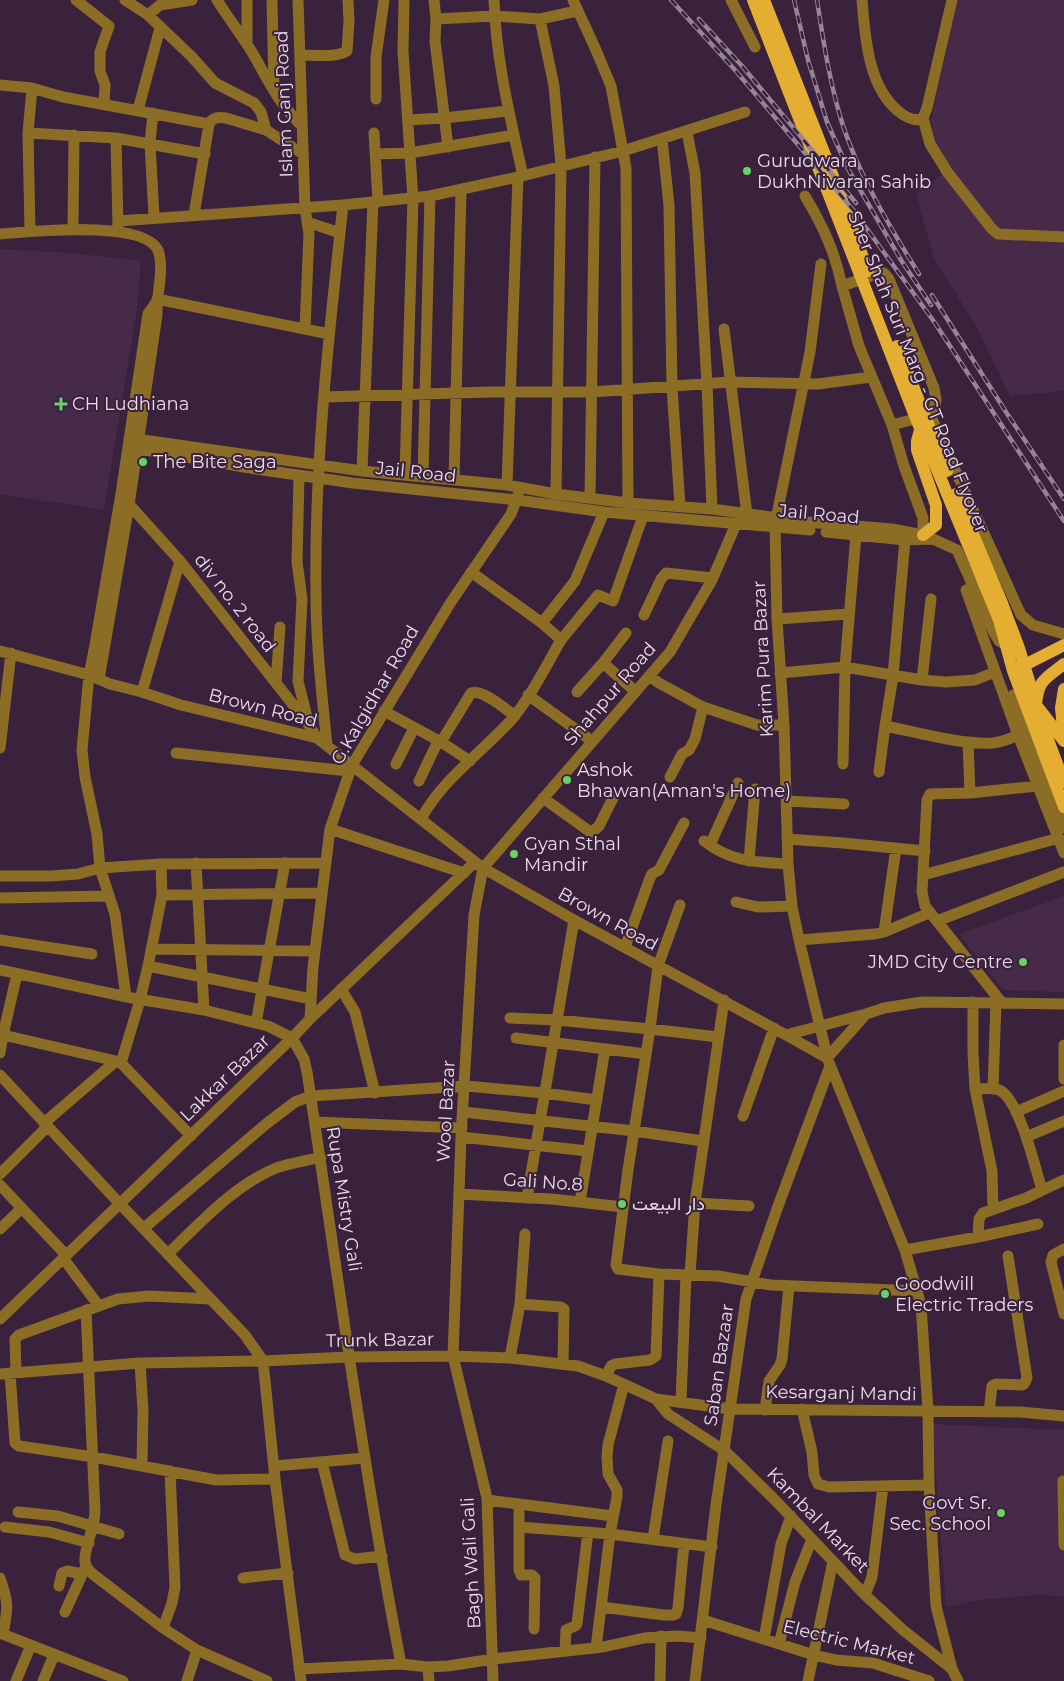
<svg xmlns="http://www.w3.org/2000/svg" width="1064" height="1681" font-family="Montserrat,Vazirmatn,sans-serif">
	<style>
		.built { fill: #462a48 }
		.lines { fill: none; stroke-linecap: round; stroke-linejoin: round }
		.minor { stroke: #8c6d26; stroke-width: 11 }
		.major { stroke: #e3ae32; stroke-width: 12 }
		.rail-casing { stroke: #978499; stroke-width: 4.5 }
		.rail { stroke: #3a223c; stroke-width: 2.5; stroke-dasharray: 8; stroke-linecap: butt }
		.poi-dot { fill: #64d468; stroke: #3a223c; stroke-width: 2 }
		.labels { text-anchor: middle; stroke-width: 4; stroke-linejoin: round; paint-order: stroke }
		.street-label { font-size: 18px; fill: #eadbeb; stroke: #3a223c }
		.poi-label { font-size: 18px; fill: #eadbeb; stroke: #3a223c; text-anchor: start }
	</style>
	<rect width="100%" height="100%" fill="#3a223c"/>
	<path class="built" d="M958 0H1064V391L1010 396 977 328 934 258 916 194 941 175 931 120Z
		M0 249 72 253 141 261 137 308 104 510 0 494Z
		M1064 896V992L1003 990 959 934Z
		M932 1424 1064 1430V1596L1036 1595 981 1600 946 1607Z"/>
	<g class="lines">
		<path class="minor" d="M76 0 109 26 100 52V71L105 85 104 104
			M125 0 148 15
			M192 0 160 5 148 15 192 57 215 83 254 103 261 112 266 130
			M217 0C228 18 241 34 252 52 268 80 278 103 302 126
			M247 0V44
			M272 0 274 89
			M298 0 305 208 309 234 305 329
			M404 0 403 51 413 199 405 474
			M434 0 436 19 435 41 448 147
			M494 0C496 60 510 117 523 176
			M573 0 596 50 611 86 626 168 628 503
			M731 0 755 47
			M862 0C865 37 868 90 902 114 908 118 916 122 923 118L927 108 952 0
			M436 19 495 16 540 19 577 11
			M540 19 554 86 561 165 556 494
			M300 55C314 55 335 58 347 51L349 21 348 0
			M0 85 32 88 63 97 209 124
			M376 99V57L384 0
			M138 110 160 28
			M153 113 150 143 154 217
			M923 118 930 144 948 173 992 229 998 234 1064 237
			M408 120 444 118 508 111
			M687 132 695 173 707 385 712 509
			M28 133 32 88
			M374 133 378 202
			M116 138 118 227
			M662 139 669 205 672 387 680 506
			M376 154 410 153 514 135
			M805 196C823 226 835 252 842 286
			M343 205 430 196 518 177 623 151 745 112
			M194 215 209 124C212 117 219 117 226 118L266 130 303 154
			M118 221 343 205C329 334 314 464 316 594 316 645 322 695 327 746
			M307 222 340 233
			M73 229 74 135
			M30 231 28 133 116 138 205 154
			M0 234C29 232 149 218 159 253 164 273 156 295 157 315L129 505 99 679
			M157 299 329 334
			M724 329 747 515
			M324 397 490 392H592L729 382 818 384 871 377
			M892 425 926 416 932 419 1021 615 1033 625 1064 634
			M129 438 362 471 507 485 556 494 628 503 712 509 807 522 892 529 923 535V518L904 466 892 425 859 346 842 286 879 273H884L889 279 934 388 936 400 932 419
			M128 447 256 469 353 483 517 500 604 512 810 530
			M362 471 373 202
			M299 476 297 562 302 599 298 681 308 721
			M423 476 430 196
			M454 480 461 190
			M507 485 518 177
			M590 498 595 157
			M127 502 180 561 309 725 317 738
			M776 519 810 352 821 264
			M775 527 777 619 784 725 788 864 792 906 799 940 828 1060 905 1250 921 1305 928 1411 929 1485 936 1606 952 1669 958 1681
			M826 532 905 540 933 539 957 550 993 631 999 641 1007 645
			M905 540 893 676 885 726C916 732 962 745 993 743 1002 742 1010 739 1018 735
			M471 572 542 623 575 581 604 512
			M966 590 1018 735 1064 853
			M644 615 661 579 666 573 713 578
			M777 619 849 614
			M542 623 561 640 598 595 613 601 643 516
			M0 651 89 675 110 684 142 692 181 705 317 738 483 868 574 920 786 1035 866 1014 884 1008 922 1002 1064 1004
			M603 663 626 633
			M780 673 845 667 922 680 946 682 975 680 995 672
			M649 676 659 683 703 707 695 739 689 750 682 754 670 777
			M922 680 931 599
			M276 683 280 627
			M142 692 180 561
			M577 692 603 663 635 691
			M528 695 592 741
			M1013 695 1026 733 1064 828
			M703 707 757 725H784
			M384 711 441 742 470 761
			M441 742 471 693C483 689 504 708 515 716
			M968 742 970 793
			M0 748 11 653
			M176 753 349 771
			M396 764 414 728
			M843 764 845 667 856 535
			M879 772 885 726
			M419 781 438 741
			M543 798 589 831 592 832 599 826 615 794
			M787 801 844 804
			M421 819C443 778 483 752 513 718 531 697 547 664 561 640
			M330 829 464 873
			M787 839 843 843 925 851
			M704 841C731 862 755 862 788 864
			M710 845 738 783
			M749 861 755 789
			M196 863 204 1010
			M923 875 1059 838
			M0 876H51L78 874 100 868 161 864 325 863
			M162 895 322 893
			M0 898 109 896
			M736 902 758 907 792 906
			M680 905 658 966 650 1029 718 1037
			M937 921 1064 872
			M884 932 896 848
			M0 940 92 954
			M799 940 875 934 884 932 929 913
			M625 947 650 878 652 874 659 870 684 823
			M151 949 315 951
			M148 966 311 999
			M0 970 132 998 204 1010 268 1026 292 1038 304 1059 307 1072C337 1269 363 1468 401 1664
			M341 989 355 1012 375 1093
			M126 997 115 914 100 868 97 834 85 777 82 750 89 675 95 645 121 494 148 314 157 301
			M973 1002V1053L975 1089C983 1089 994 1087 1001 1091 1020 1103 1035 1167 1042 1190
			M1002 1003 925 906 922 892 927 800 930 794 970 793 1038 786
			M510 1018 557 1020 650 1029 628 1170 616 1265 618 1269 659 1274 718 1276 771 1285 918 1291
			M310 1019 313 967 330 829 352 765 451 602 511 514 518 495
			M256 1023 285 863
			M3 1035 17 974
			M786 1035 827 1058 866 1014
			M516 1038 646 1054
			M1064 1045V1079
			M0 1053 3 1035 116 1061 44 1123
			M116 1061 121 1063 191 1136
			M121 1063 140 1000 148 966 162 895 161 864
			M0 1075 120 1204 245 1335 263 1361 275 1479 301 1681
			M975 1089 992 1171 993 1209
			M993 1089 996 1002
			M464 1112 634 1131 703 1141
			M1016 1112 1064 1091
			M743 1116 774 1028
			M315 1122 462 1128
			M461 1137 588 1151
			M1026 1137 1064 1121
			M0 1174 48 1126
			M0 1185 66 1255
			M459 1194 552 1199 623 1207
			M527 1198 574 920
			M580 1202 605 1049
			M695 1203 749 1206
			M144 1228 266 1124 295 1102 311 1096 466 1086 544 1093 597 1100
			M0 1229 22 1208
			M978 1237 979 1219 983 1213 1026 1198 1064 1180
			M1064 1249 1053 1255 1051 1262 1064 1314
			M905 1250 978 1237 1038 1224
			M168 1254C200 1223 233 1186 276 1168 290 1163 306 1161 321 1157
			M63 1258 99 1306
			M690 1275 695 1203 724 1000
			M520 1304 561 1307 564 1309 563 1364
			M86 1310 95 1511C95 1527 83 1551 85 1562 86 1568 90 1572 94 1575L163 1628 197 1650 267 1681
			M0 1319 292 1038 310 1019 475 862
			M510 1358 520 1304 525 1234
			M140 1363 143 1410 142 1465
			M16 1372 15 1339 19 1335 118 1299 149 1296 210 1299
			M10 1373 15 1443 19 1446 94 1457 216 1480 275 1479
			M0 1374 140 1363 263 1361 349 1357 453 1356 510 1358 578 1366 606 1376 656 1399 730 1409 1020 1412 1064 1416
			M606 1376 611 1366 615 1364 650 1360 656 1356 659 1274
			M656 1399 668 1414 725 1451 774 1499 865 1595 903 1630 952 1669
			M681 1401 686 1275
			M802 1409 812 1452 814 1475 818 1484 829 1487 929 1485
			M765 1410 769 1381 780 1365 782 1359 789 1286
			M989 1412 992 1386 996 1384 1022 1385 1024 1384 1027 1378 1008 1256
			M322 1462 345 1555 355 1559 382 1556
			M275 1466 364 1458
			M1064 1481H1063L1064 1545
			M487 1500 613 1516
			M519 1504V1570L521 1575H532L535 1578 534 1629
			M18 1512 58 1516 119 1534
			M5 1527 49 1532 89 1543
			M519 1527 610 1534 712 1547
			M653 1539 668 1441
			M0 1578C9 1604 8 1607 3 1634
			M243 1578 288 1573
			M59 1586 62 1573 67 1571 82 1574
			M865 1595 872 1577 883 1486
			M601 1607 664 1615H673L676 1614 678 1608 684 1544
			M65 1612 86 1566
			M703 1620 814 1655 836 1660 873 1663 929 1681
			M163 1628 172 1603 175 1587 170 1471
			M0 1633 123 1681
			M764 1639 781 1544 791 1516
			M779 1644 795 1582 812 1539
			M596 1648 610 1534 617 1497V1490L608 1474 607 1457 608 1445 624 1384
			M565 1651 566 1630 575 1626 577 1624 588 1532
			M428 1667 429 1681
			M299 1669 401 1664 428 1667 448 1666 493 1659 603 1647 644 1638 678 1636 701 1638
			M16 1681 31 1645
			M43 1681 54 1655
			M187 1681 197 1650
			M493 1681 487 1498 453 1356 461 1137 474 915 483 868 670 652 712 580 736 524
			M660 1681 661 1636
			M695 1681 716 1505 746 1299 777 1209 830 1066
			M808 1681 833 1561"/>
		<path class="major" d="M753 0 915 416 999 620 1013 671 1064 807
			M764 0 825 155 868 271
			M897 346 947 471
			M920 430 917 441V450L936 505V525L923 535
			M956 494 1002 603 1019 648 1042 724 1064 782
			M1064 664C1045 679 1038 680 1036 705L1064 741
			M1017 669 1064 645
			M1064 738 1061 708 1064 689"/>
		<g class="rail-casing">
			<path id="rail" d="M671 0 735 70 854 211 935 323 1064 521
				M794 0 808 60 827 122 848 169 901 260 931 305
				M817 0C823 39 829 78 840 116 856 170 889 226 919 274
				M699 19 742 66 856 203
				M932 295 1006 412 1064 499"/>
		</g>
		<use href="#rail" class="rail"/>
	</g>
	<g class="poi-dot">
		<circle cx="747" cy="171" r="5"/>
		<path d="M58.5 396.5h5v5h5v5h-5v5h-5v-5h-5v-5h5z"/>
		<circle cx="143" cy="462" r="5"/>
		<circle cx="567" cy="780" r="5"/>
		<circle cx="514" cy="854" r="5"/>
		<circle cx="1023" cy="962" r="5"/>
		<circle cx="622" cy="1204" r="5"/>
		<circle cx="885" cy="1294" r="5"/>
		<circle cx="1001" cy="1513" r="5"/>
	</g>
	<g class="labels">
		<g class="street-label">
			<text transform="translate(284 104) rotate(-92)" y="6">Islam Ganj Road</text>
			<text transform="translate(918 372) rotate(68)" y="6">Sher Shah Suri Marg - GT Road Flyover</text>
			<text transform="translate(416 472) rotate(6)" y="6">Jail Road</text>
			<text transform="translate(819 514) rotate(5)" y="6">Jail Road</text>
			<text transform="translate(235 603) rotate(52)" y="6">div no. 2 road</text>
			<text transform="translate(763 659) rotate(-93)" y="6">Karim Pura Bazar</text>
			<text transform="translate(610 694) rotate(-49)" y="6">Shahpur Road</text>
			<text transform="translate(375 695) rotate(-60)" y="6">G.Kalgidhar Road</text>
			<text transform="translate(263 708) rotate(14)" y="6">Brown Road</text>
			<text transform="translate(608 919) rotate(29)" y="6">Brown Road</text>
			<text transform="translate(225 1078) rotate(-44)" y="6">Lakkar Bazar</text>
			<text transform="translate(446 1111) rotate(-87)" y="6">Wool Bazar</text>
			<text transform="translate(543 1182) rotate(4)" y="6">Gali No.8</text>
			<text transform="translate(344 1199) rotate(81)" y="6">Rupa Mistry Gali</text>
			<text transform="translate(380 1340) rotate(-1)" y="6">Trunk Bazar</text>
			<text transform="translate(719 1365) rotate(-82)" y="6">Saban Bazaar</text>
			<text transform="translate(841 1393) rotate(1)" y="6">Kesarganj Mandi</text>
			<text transform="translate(818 1520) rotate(46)" y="6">Kambal Market</text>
			<text transform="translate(471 1563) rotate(-93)" y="6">Bagh Wali Gali</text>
			<text transform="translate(849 1642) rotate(14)" y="6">Electric Market</text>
		</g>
		<g class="poi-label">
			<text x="757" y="167">Gurudwara<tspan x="757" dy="21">DukhNivaran Sahib</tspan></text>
			<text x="72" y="410">CH Ludhiana</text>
			<text x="153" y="468">The Bite Saga</text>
			<text x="577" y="776">Ashok<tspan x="577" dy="21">Bhawan(Aman's Home)</tspan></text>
			<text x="524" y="850">Gyan Sthal<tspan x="524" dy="21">Mandir</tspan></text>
			<text x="1013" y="968" text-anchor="end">JMD City Centre</text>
			<text x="632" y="1210">دار البیعت</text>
			<text x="895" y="1290">Goodwill<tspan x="895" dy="21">Electric Traders</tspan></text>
			<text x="991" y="1509" text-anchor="end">Govt Sr.<tspan x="991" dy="21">Sec. School</tspan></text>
		</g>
	</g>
</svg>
